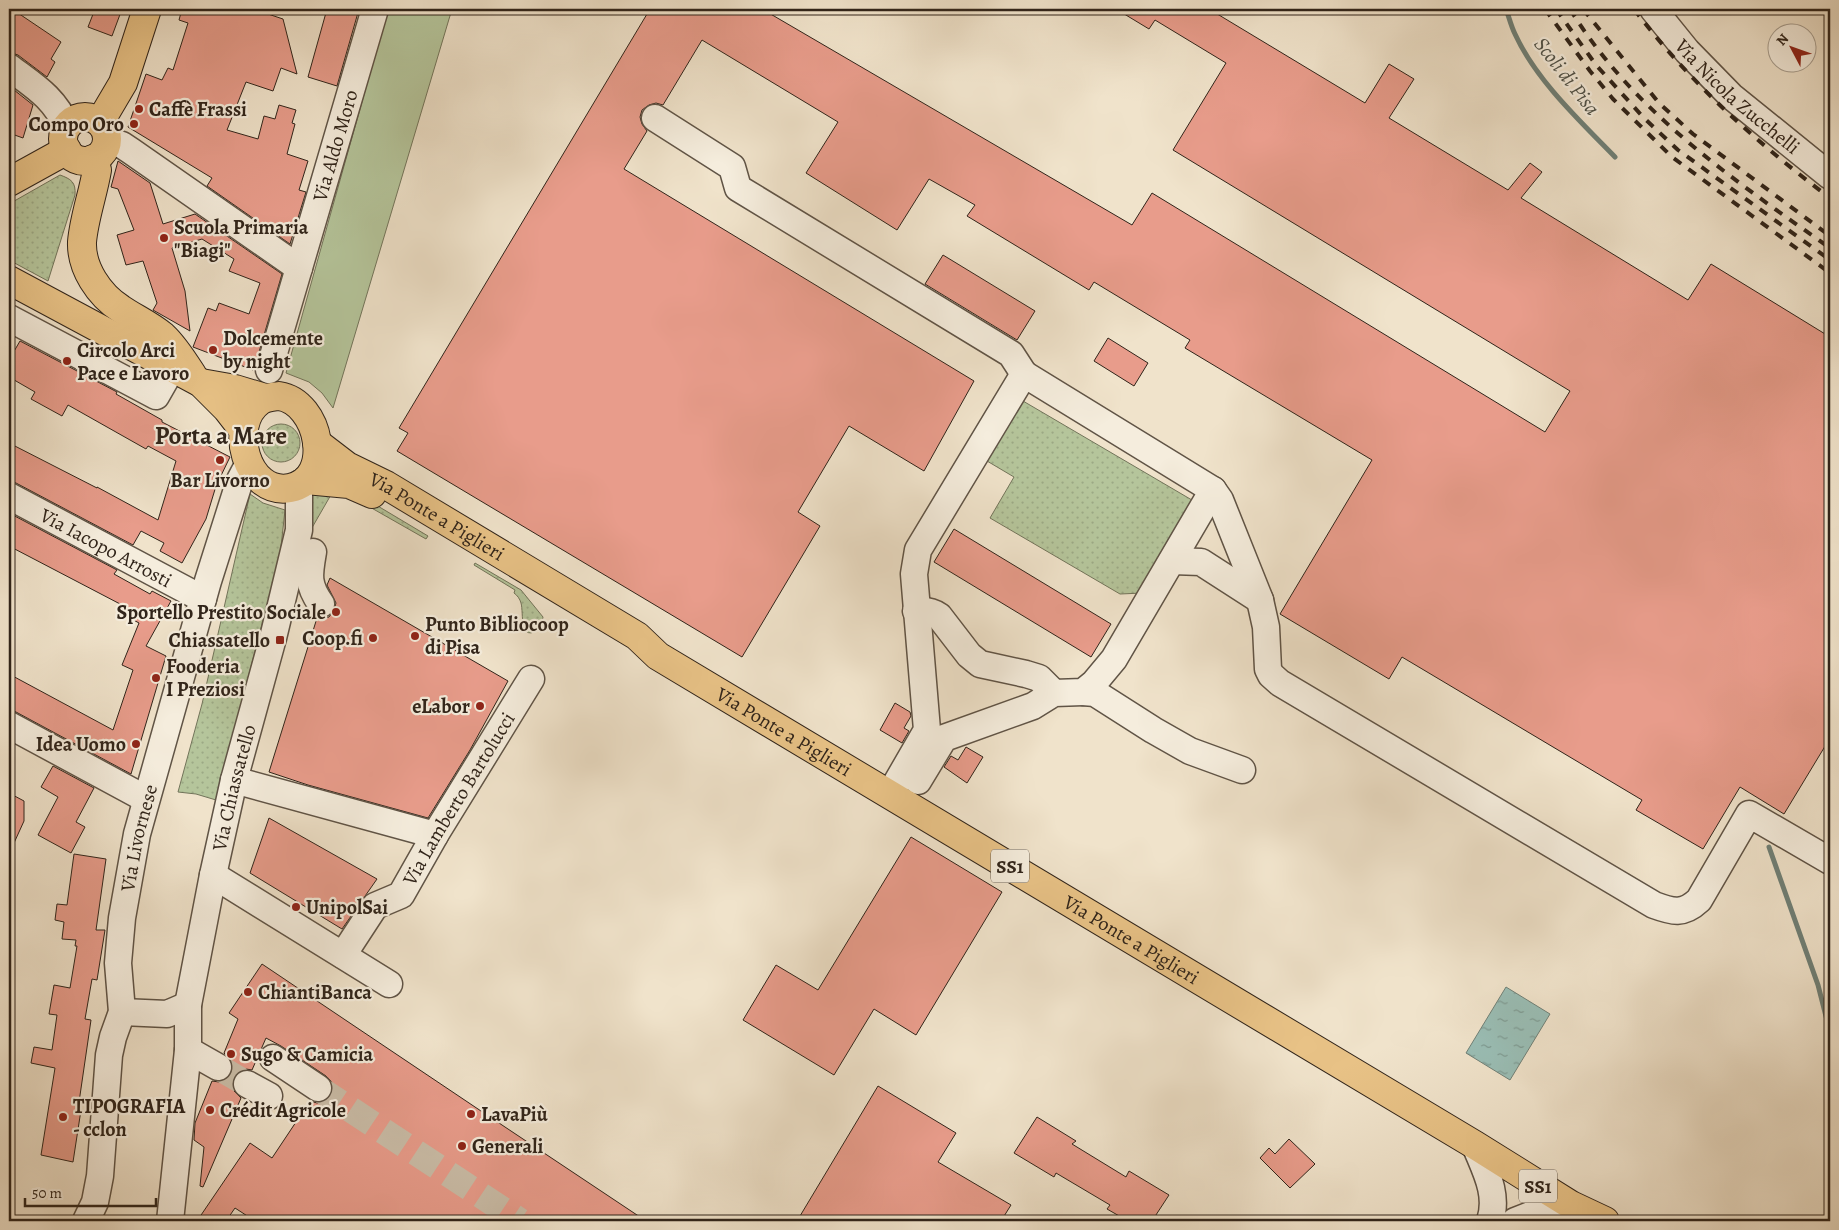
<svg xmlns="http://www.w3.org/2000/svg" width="1839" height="1230" font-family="Alegreya,serif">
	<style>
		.grass { fill: url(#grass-dots); stroke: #72745a }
		.park { fill: #b5c59b; stroke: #72745a }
		.water { fill: url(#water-ripples); stroke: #708077 }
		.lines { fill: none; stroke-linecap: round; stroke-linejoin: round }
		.stream { stroke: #708077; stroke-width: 5 }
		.building { fill: #e89c8b; stroke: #30241a }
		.minor-tunnel { stroke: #cabda8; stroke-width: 26; stroke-dasharray: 26 13; stroke-linecap: butt }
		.minor-casing { stroke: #605446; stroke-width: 29 }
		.major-casing { stroke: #30241a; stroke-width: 30 }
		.minor { stroke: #f5eddd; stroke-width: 26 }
		.major { stroke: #e8c286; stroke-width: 28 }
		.rail { stroke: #30241a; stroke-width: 4; stroke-dasharray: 9 9; stroke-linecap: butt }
		.poi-dot { fill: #8f2418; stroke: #f5eddd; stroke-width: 2 }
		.labels { text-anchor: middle; stroke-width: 4.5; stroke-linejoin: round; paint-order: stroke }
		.shield { fill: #f5eddd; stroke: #6b6054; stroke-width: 1 }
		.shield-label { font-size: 19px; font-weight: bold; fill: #30241a }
		.street-label { font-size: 20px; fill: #30241a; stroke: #f5eddd }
		.poi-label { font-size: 20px; font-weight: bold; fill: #30241a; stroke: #f5eddd; text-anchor: start }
		.water-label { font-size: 21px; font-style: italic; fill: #505248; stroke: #f5eddd }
		.district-label { font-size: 25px; font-weight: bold; fill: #30241a; stroke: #f5eddd }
	</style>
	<defs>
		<pattern id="grass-dots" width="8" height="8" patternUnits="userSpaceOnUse" patternTransform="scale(1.25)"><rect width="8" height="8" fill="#b5c59b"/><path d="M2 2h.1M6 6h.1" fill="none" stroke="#9ca985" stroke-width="1.8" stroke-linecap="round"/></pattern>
		<pattern id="water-ripples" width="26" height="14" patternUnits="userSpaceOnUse" patternTransform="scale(1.25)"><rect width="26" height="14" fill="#9abeb5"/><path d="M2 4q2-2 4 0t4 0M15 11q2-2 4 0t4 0" fill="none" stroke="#7e9a92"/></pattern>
	</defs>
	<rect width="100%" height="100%" fill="#f0e3cb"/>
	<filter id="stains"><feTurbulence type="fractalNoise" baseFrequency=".004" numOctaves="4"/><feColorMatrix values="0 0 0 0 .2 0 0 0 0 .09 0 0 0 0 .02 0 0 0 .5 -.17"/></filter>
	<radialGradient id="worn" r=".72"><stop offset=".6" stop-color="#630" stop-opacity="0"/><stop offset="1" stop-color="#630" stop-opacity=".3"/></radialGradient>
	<path class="grass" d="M60 175C71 179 76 182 75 195L48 281 9 260V204Z
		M1023 401 1197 503 1143 593 1120 594 990 518 1014 477 987 461Z
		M262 443a19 19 0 1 1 38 0a19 19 0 1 1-38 0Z
		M328 488 356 493 428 536 426 539 361 502 351 497 332 493 309 533C303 507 297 496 328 488Z
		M250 494 263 503 285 510 280 556 216 800 196 794 178 792 202 704Z
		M475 563 521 590 543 617 541 628C518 645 524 613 521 603 520 599 517 595 514 593L515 590 474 565Z"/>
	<path class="park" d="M388 9H452L333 408 322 393 309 382 286 373Z"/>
	<path class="water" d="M1506 987 1550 1014 1510 1080 1466 1053Z"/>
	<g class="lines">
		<path class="stream" d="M1506 9C1509 17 1511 26 1515 34 1536 80 1580 121 1615 157
			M1769 847 1818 985 1830 1032"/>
	</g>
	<path class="building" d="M9 9H12L61 42 51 59 55 62 47 77 18 55 9 52Z
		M95 9H122L112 36 88 27Z
		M182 9H253L283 19 297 74 281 68 273 91 246 82 227 130 258 139 264 116 275 119 279 105 296 110 292 123 295 124 287 154 308 161 299 190 306 192 290 244 207 186 212 178 128 127 146 74 162 80 168 68 173 70 188 23 179 20Z
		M327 9H359L337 86 308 77Z
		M650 9H762L1132 225 1152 193 1545 432 1570 391 1173 150 1226 63 1155 20 1149 29 1116 9H1209L1365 103 1389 64 1414 79 1389 118 1508 190 1530 163 1542 172 1521 198 1688 300 1711 264 1830 337V738L1784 814 1740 787 1703 849 1636 810 1642 800 1402 657 1389 679 1280 614 1372 460 1185 348 1190 340 1094 282 1089 290 967 216 975 205 929 179 897 230 806 173 838 122 702 40 663 105 656 103 649 105 642 110 640 117 642 124 647 131 624 169 974 381 924 471 849 426 798 512 820 526 742 657 397 451 408 433 399 428Z
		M9 86 33 105 23 138 9 133Z
		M118 161 150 183 163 224 195 214 282 274 254 369 253 370 193 347 208 308 216 311 219 303 249 314 260 283 229 271 234 259 202 239 172 248 185 291 190 331 153 310 157 303 143 261 126 265 117 235 134 230 118 189 111 187Z
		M943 255 1035 311 1017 340 925 284Z
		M1108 338 1148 363 1134 386 1094 361Z
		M20 341 117 392 116 394 162 420V422L230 457 216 486 206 519 182 563 160 551 164 543 141 531 133 545 16 483 9 481V443L97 488V487L158 520 176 461 148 446 146 449 68 405 62 416 31 399 35 392 9 377V360Z
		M9 513 117 570 114 574 150 594 152 591 171 601 146 646 166 656 131 774 16 712 9 710V674L113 730 133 670 122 665 139 623 119 612 122 605 9 546Z
		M954 529 1111 624 1091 657 934 562Z
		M330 578 508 681 470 750 428 818 308 785 269 772 317 618 322 619 329 617 334 610 336 603 327 585Z
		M895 703 910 712 911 716 904 728 909 731 902 743 880 730Z
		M966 747 983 757 967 783 944 767 951 756 958 760Z
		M53 766 94 788 76 822 85 827 71 853 38 835 58 797 41 787Z
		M9 793 24 801V821L9 854Z
		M269 818 377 879 342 929 250 873Z
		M911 837 1002 892 916 1035 874 1009 834 1075 743 1020 776 965 818 990Z
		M74 854 106 859 96 930H105L97 980 92 979 85 1019 91 1020 78 1109 81 1110 73 1162 41 1155 55 1068 31 1063 34 1047 52 1050 57 1015 49 1014 54 985 70 988 77 946H75L76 940 62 939 64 922 55 920 57 904 67 905Z
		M262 964 475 1107 646 1221H255L235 1208 226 1221H197L250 1143 272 1158 310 1101 317 1103 324 1102 330 1097 333 1089 332 1082 326 1076 281 1046 266 1038 252 1070 246 1069 240 1071 234 1077 232 1085 234 1091 241 1098 203 1187 200 1186 204 1147 194 1140 195 1123 212 1081 219 1082 225 1080 231 1074 233 1066 231 1060 224 1053 238 1019 229 1013Z
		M878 1086 956 1133 938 1162 1011 1205 1001 1221H797Z
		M1037 1117 1076 1141 1072 1144 1126 1177 1129 1171 1169 1195 1152 1221H1128L1107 1209 1110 1205 1056 1173 1054 1177 1014 1153Z
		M1289 1139 1315 1164 1290 1188 1260 1158 1269 1148 1275 1154Z"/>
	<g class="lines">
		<path class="minor-tunnel" d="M218 1067 247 1084
			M318 1088 520 1221"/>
		<g class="minor-casing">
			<g id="minor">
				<path id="s1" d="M1653 9 1687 51 1731 96 1830 176"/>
				<path d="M9 67C34 86 54 97 67 127"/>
				<path d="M655 118 732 167 738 188 1011 354 1024 374"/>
				<path d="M107 140 122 145 131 151 299 268"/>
				<path d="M9 318 156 396 172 368"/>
				<path id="s2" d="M269 370 375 9"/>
				<path id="s3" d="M9 496 203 599"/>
				<path d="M313 552C309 575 307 584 321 604"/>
				<path d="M1172 561 1201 562 1260 600"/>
				<path d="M916 611C925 610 932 611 939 616L969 655 980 664 1026 674 1039 678 1054 693"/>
				<path d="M1083 692 1095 693 1153 730 1190 751 1242 770"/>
				<path d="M9 725 146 799"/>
				<path d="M234 780 435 835"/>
				<path d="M918 781 944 738 1033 706 1054 693 1083 692 1094 683 1114 659 1213 490"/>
				<path d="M890 794 927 730 914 574 918 550 1024 374 1213 490 1220 500 1260 600 1266 627 1268 669 1271 675 1280 683 1654 905C1673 912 1683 915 1699 900L1749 814 1830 861"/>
				<path d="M213 875 389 984"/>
				<path id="s4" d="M343 955 375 906 401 895 435 835 531 679"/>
				<path d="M122 1012 167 1014 188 1005"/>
				<path d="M188 1050 218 1067"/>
				<path d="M273 1058 318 1088"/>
				<path d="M247 1084 269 1096"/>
				<path d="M1475 1145C1485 1170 1499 1194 1490 1221"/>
				<path id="s5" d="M86 1221 95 1202 100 1176 109 1055 113 1037 122 1012 118 963 122 918 137 834 208 581 240 480 249 463"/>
				<path id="s6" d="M170 1221 188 1050V1005L213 875 234 780 273 638 299 530V484"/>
				<path d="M1515 1221 1546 1209 1571 1205"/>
			</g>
		</g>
		<g class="major-casing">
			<g id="major">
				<circle cx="85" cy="139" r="22"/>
				<path d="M100 122 123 83 147 9"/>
				<path d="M93 159 97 170C93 194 84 218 82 242 81 268 99 295 121 309 134 318 150 325 163 336 175 347 184 362 193 376"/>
				<path d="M9 182 67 150"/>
				<path d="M9 280 201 383 227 409 244 431"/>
				<path d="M201 383 235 389 265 398"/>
				<path d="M279 396C320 402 335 479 290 488 246 496 227 424 260 401 266 397 272 397 279 396Z"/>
				<path id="s7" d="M317 443 347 466 386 485 637 636 658 656 1475 1145 1571 1205 1605 1221"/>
				<path d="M306 480 349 484 372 494"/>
			</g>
		</g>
		<use href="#minor" class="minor"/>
		<use href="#major" class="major"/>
		<path class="rail" d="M1545 9 1590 71 1613 99 1672 157 1830 273
			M1556 9 1596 65 1644 118 1678 150 1830 260
			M1570 9C1633 112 1734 180 1830 248
			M1583 9 1659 103 1693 134 1830 236
			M1634 9C1689 82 1757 143 1830 198"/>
	</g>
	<g class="poi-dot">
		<circle cx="139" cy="109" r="5"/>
		<circle cx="134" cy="124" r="5"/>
		<circle cx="164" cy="238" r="5"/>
		<circle cx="213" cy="350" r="5"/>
		<circle cx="67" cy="361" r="5"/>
		<circle cx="220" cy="460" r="5"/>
		<circle cx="336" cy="612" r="5"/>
		<circle cx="415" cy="636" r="5"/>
		<circle cx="373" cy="638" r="5"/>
		<rect x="275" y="635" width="10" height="10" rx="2.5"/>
		<circle cx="156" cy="678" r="5"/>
		<circle cx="480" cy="706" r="5"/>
		<circle cx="136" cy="744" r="5"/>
		<circle cx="296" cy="907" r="5"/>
		<circle cx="248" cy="992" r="5"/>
		<circle cx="231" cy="1054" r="5"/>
		<circle cx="210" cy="1110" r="5"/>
		<circle cx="471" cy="1114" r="5"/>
		<circle cx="63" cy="1117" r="5"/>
		<circle cx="462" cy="1146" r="5"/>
	</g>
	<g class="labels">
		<g class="shield">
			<rect x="991" y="849.5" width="38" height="33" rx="4"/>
			<rect x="1519" y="1169.5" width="38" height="33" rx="4"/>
		</g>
		<g class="shield-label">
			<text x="1010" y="873">SS1</text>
			<text x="1538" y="1193">SS1</text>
		</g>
		<g class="street-label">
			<text dy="7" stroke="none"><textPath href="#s1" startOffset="122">Via Nicola Zucchelli</textPath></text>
			<text dy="7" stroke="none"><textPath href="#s2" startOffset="234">Via Aldo Moro</textPath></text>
			<text dy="7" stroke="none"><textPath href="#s7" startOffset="141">Via Ponte a Piglieri</textPath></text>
			<text dy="7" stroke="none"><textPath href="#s3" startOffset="110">Via Iacopo Arrosti</textPath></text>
			<text dy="7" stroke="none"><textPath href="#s7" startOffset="550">Via Ponte a Piglieri</textPath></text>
			<text dy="7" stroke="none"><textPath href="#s6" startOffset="439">Via Chiassatello</textPath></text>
			<text dy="7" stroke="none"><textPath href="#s4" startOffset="199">Via Lamberto Bartolucci</textPath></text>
			<text dy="7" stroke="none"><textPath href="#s5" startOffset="390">Via Livornese</textPath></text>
			<text dy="7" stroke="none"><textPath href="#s7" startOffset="955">Via Ponte a Piglieri</textPath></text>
		</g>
		<g class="poi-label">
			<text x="149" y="116">Caffè Frassi</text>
			<text x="124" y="131" text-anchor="end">Compo Oro</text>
			<text x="174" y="234">Scuola Primaria<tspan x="174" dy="23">"Biagi"</tspan></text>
			<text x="223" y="345">Dolcemente<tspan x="223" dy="23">by night</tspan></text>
			<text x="77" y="357">Circolo Arci<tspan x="77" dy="23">Pace e Lavoro</tspan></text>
			<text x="220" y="487" text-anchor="middle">Bar Livorno</text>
			<text x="326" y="619" text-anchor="end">Sportello Prestito Sociale</text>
			<text x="425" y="631">Punto Bibliocoop<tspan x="425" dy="23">di Pisa</tspan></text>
			<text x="363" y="645" text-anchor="end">Coop.fi</text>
			<text x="270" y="647" text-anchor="end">Chiassatello</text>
			<text x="166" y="673">Fooderia<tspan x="166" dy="23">I Preziosi</tspan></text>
			<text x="470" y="713" text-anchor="end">eLabor</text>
			<text x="126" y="751" text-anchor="end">Idea Uomo</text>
			<text x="306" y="914">UnipolSai</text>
			<text x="258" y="999">ChiantiBanca</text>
			<text x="241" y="1061">Sugo &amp; Camicia</text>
			<text x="73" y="1113">TIPOGRAFIA<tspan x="73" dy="23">- cclon</tspan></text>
			<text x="220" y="1117">Crédit Agricole</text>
			<text x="481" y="1121">LavaPiù</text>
			<text x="472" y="1153">Generali</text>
		</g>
		<g class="water-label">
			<text transform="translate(1567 76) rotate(52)" y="7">Scoli di Pisa</text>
		</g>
		<g class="district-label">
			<text x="221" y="444">Porta a Mare</text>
		</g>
	</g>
	<rect width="1839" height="1230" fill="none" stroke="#f0e3cb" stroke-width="30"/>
	<rect x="10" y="10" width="1819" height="1210" fill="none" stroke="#30241a" stroke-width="2.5"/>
	<rect x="15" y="15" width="1809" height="1200" fill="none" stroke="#30241a"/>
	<g transform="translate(1792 48) rotate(311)"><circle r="24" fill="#f5eddd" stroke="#a69d8f"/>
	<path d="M0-4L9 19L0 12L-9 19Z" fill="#8f2418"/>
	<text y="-8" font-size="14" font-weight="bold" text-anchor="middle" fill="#30241a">N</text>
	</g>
	<path d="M25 1198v8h131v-8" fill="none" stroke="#30241a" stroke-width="2.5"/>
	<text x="32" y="1198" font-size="15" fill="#30241a" stroke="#f5eddd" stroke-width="4" paint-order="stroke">50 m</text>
	<rect width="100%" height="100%" filter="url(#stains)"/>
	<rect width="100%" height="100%" fill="url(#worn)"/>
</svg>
